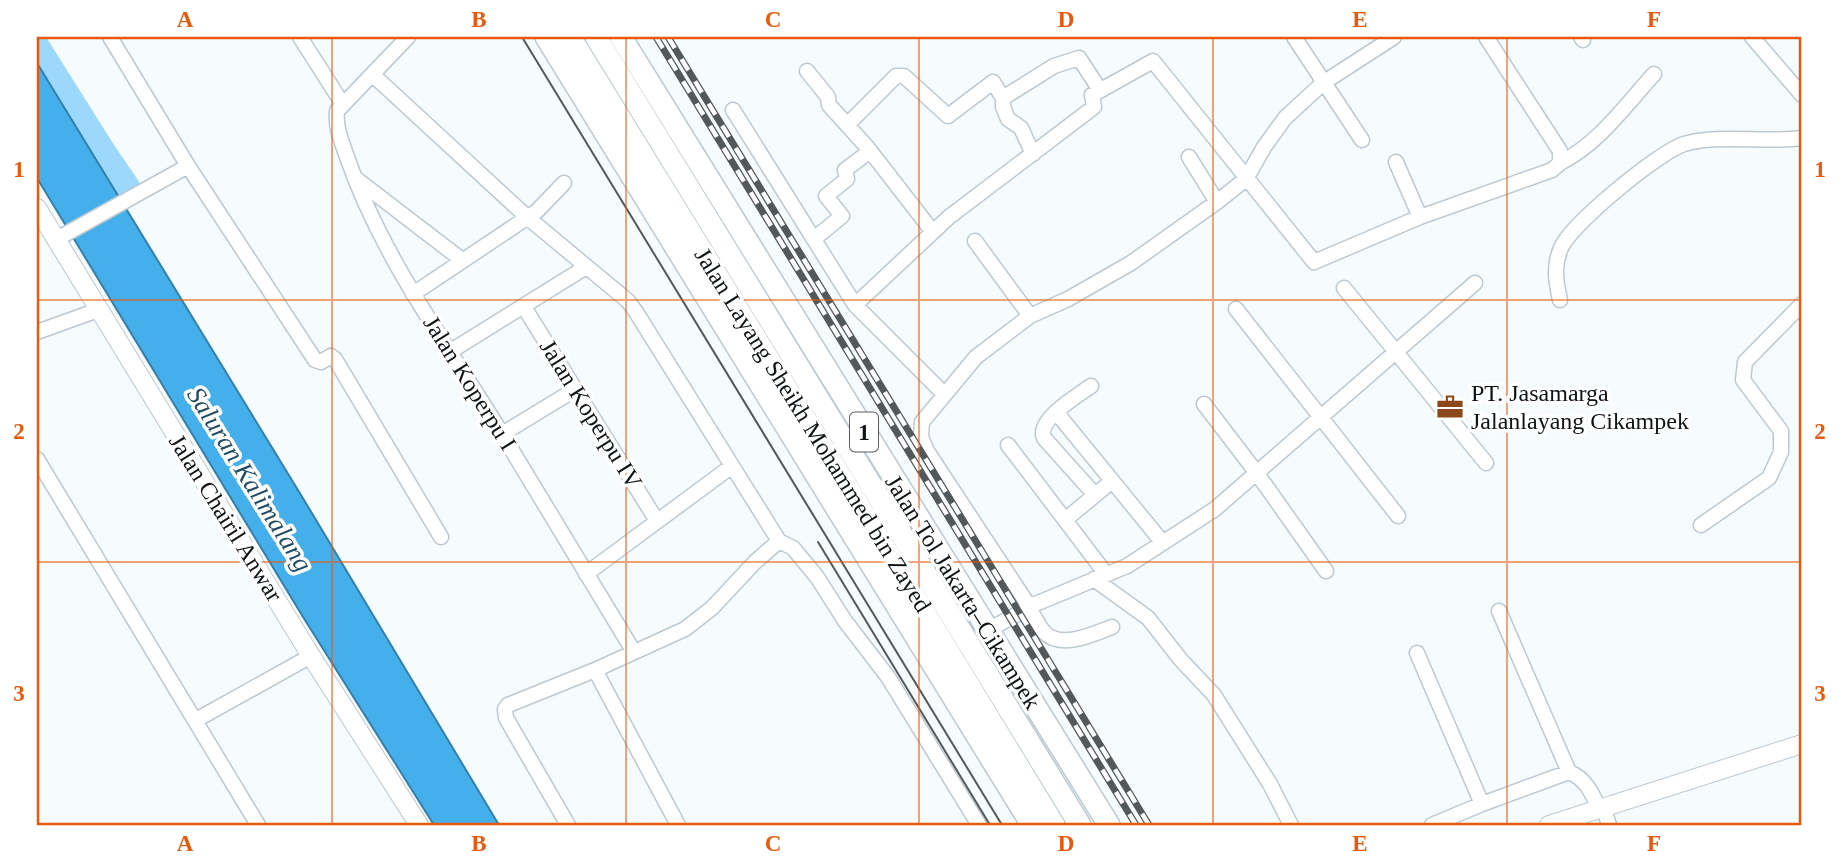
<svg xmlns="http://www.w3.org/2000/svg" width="1839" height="862" font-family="Georgia,serif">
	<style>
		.green { fill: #9cd7fc }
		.water { fill: #44afea; stroke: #3480aa; stroke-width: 2 }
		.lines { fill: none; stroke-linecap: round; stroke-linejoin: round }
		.minor-casing { stroke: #bcc9d1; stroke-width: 17 }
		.major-casing { stroke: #bcc9d1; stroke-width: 20 }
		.highway-casing { stroke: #bcc9d1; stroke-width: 24 }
		.minor { stroke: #fff; stroke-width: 14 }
		.major { stroke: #fff; stroke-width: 18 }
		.highway { stroke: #fff; stroke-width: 21 }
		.tram { stroke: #53585a; stroke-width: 2 }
		.rail-casing { stroke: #53585a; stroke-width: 7 }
		.rail { stroke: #fff; stroke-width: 4.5; stroke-dasharray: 13; stroke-linecap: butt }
		.grid { fill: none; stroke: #e8590c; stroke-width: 2; stroke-opacity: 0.55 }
		.labels { text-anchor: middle; stroke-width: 7; stroke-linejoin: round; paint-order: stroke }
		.shield { fill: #fff; stroke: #575a5c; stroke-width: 2 }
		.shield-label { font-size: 23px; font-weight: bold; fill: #0f1416 }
		.street-label { font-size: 24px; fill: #0f1416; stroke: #fff }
		.poi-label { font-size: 24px; fill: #0f1416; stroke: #fff; text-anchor: start }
		.water-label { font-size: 26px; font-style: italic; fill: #214c64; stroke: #fff }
		.neatline { fill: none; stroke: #e8590c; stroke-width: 2.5 }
		.grid-label { font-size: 23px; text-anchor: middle; font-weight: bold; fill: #e8590c }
	</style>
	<rect width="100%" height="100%" fill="#f6fbfe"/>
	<path class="green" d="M37 37H46L114 145 144 189 122 202 37 64Z"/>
	<path class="water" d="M37 63 301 495 499 825H434L303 617 37 178Z"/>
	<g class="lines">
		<g class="minor-casing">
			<path id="minor" d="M110 37 188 166 315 360 321 362 331 356 335 359 441 537
				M300 37 342 103
				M408 37 337 111C335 127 342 142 347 157 382 258 447 344 502 434 546 507 590 580 634 652
				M1294 37 1362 140
				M1394 37 1323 83 1285 118 1264 147 1246 179 1217 202 1131 263 1068 299 1030 316 976 357 922 422 921 437 927 451 1027 603 1033 605 1127 566 1215 509 1475 283
				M1581 37 1583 40
				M1752 37 1802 95
				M807 71 828 97 829 105 867 147 933 232
				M373 75 527 217 628 301 636 312 779 541 793 548 817 577 845 621 888 677 979 825
				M1003 98 1054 66 1079 58 1100 90
				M733 110 855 305 944 394
				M847 125 896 76H904L948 116 993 82 1003 98V107L1008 119 1021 128 1033 154
				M1189 157 1217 202
				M1396 162 1420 217
				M1560 163C1598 144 1625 106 1654 74
				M355 178 462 260
				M814 239 842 216 826 196 847 179 845 170 870 151
				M55 240 188 166
				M975 241 1030 316
				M1344 288 1486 463
				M413 294 537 211 564 183
				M1560 300C1556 282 1553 266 1561 248 1571 224 1659 152 1684 144 1716 134 1767 143 1802 138
				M855 305 949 217 1094 107 1092 95 1153 61 1314 262 1420 217 1552 170 1560 163V151L1486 37
				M524 307 657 521
				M1236 309 1398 516
				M37 332 98 310
				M451 351 586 267
				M1091 386C1077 396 1036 420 1044 438L1095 495
				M1204 404 1256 472 1326 571
				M1056 412 1163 543
				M502 434 576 389
				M1008 445 1106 574
				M37 459 258 825
				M1065 520 1112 481
				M1701 525 1769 478 1781 452V431L1743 380 1745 362 1802 304
				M586 574 732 466
				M1094 579 1148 618 1181 660 1214 695 1270 784 1291 825
				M1030 605 1029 608C1034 616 1038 625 1044 632 1061 650 1093 634 1112 627
				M1499 611 1569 772
				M986 631 1029 608
				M1417 653 1482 804
				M595 670 678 825
				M196 720 311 656
				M1603 806 1609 825
				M568 825 506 718 505 709 508 705 595 670 685 629 712 608 755 562 779 541
				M1432 825 1482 804 1569 772C1585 778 1592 793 1599 808"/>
		</g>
		<g class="major-casing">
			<path id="major" d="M37 208 311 656 419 825
				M1549 825 1802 744"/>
		</g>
		<g class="highway-casing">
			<path id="highway" d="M546 37 1032 825
				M570 37 909 587 1054 825
				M596 37 1080 825
				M621 37 1109 825"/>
		</g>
		<use href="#minor" class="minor"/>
		<use href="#major" class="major"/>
		<use href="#highway" class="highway"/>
		<path class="tram" d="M522 37 1002 825
			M818 542 990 825"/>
		<g class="rail-casing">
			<path id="rail" d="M656 37 1136 825
				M668 37 1149 825"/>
		</g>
		<use href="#rail" class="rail"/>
	</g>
	<path class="grid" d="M332 37V825M626 37V825M919 37V825M1213 37V825M1507 37V825M37 300H1802M37 562H1802"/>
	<defs>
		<g id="office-bare" transform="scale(2.1)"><path d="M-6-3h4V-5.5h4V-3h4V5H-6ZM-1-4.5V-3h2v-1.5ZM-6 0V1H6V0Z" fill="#8c481b" stroke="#fff" stroke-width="2.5" paint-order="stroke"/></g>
	</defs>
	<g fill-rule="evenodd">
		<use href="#office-bare" x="1450" y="407"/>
	</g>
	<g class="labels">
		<rect class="shield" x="850" y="412.5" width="28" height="39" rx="5"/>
		<g class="shield-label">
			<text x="864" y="440">1</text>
		</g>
		<g class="street-label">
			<text transform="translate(470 383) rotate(58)" y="8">Jalan Koperpu I</text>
			<text transform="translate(591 414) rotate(58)" y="8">Jalan Koperpu IV</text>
			<text transform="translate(813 430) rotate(58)" y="8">Jalan Layang Sheikh Mohammed bin Zayed</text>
			<text transform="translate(226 518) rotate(58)" y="8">Jalan Chairil Anwar</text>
			<text transform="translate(963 592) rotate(58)" y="8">Jalan Tol Jakarta–Cikampek</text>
		</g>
		<g class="poi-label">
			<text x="1471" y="401">PT. Jasamarga<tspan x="1471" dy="28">Jalanlayang Cikampek</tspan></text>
		</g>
		<g class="water-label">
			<text transform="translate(250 479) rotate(58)" y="9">Saluran Kalimalang</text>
		</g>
	</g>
	<rect width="1839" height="862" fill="none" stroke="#ffffff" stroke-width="77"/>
	<rect x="38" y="38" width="1762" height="786" class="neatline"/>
	<g class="grid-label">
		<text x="185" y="27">A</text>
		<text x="479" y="27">B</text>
		<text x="773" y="27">C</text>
		<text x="1066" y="27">D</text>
		<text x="1360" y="27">E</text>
		<text x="1654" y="27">F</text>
		<text x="19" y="177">1</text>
		<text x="1820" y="177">1</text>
		<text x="19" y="439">2</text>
		<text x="1820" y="439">2</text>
		<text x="19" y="701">3</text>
		<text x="1820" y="701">3</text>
		<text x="185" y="851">A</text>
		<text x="479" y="851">B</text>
		<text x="773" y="851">C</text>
		<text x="1066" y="851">D</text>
		<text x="1360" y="851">E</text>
		<text x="1654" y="851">F</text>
	</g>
</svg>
